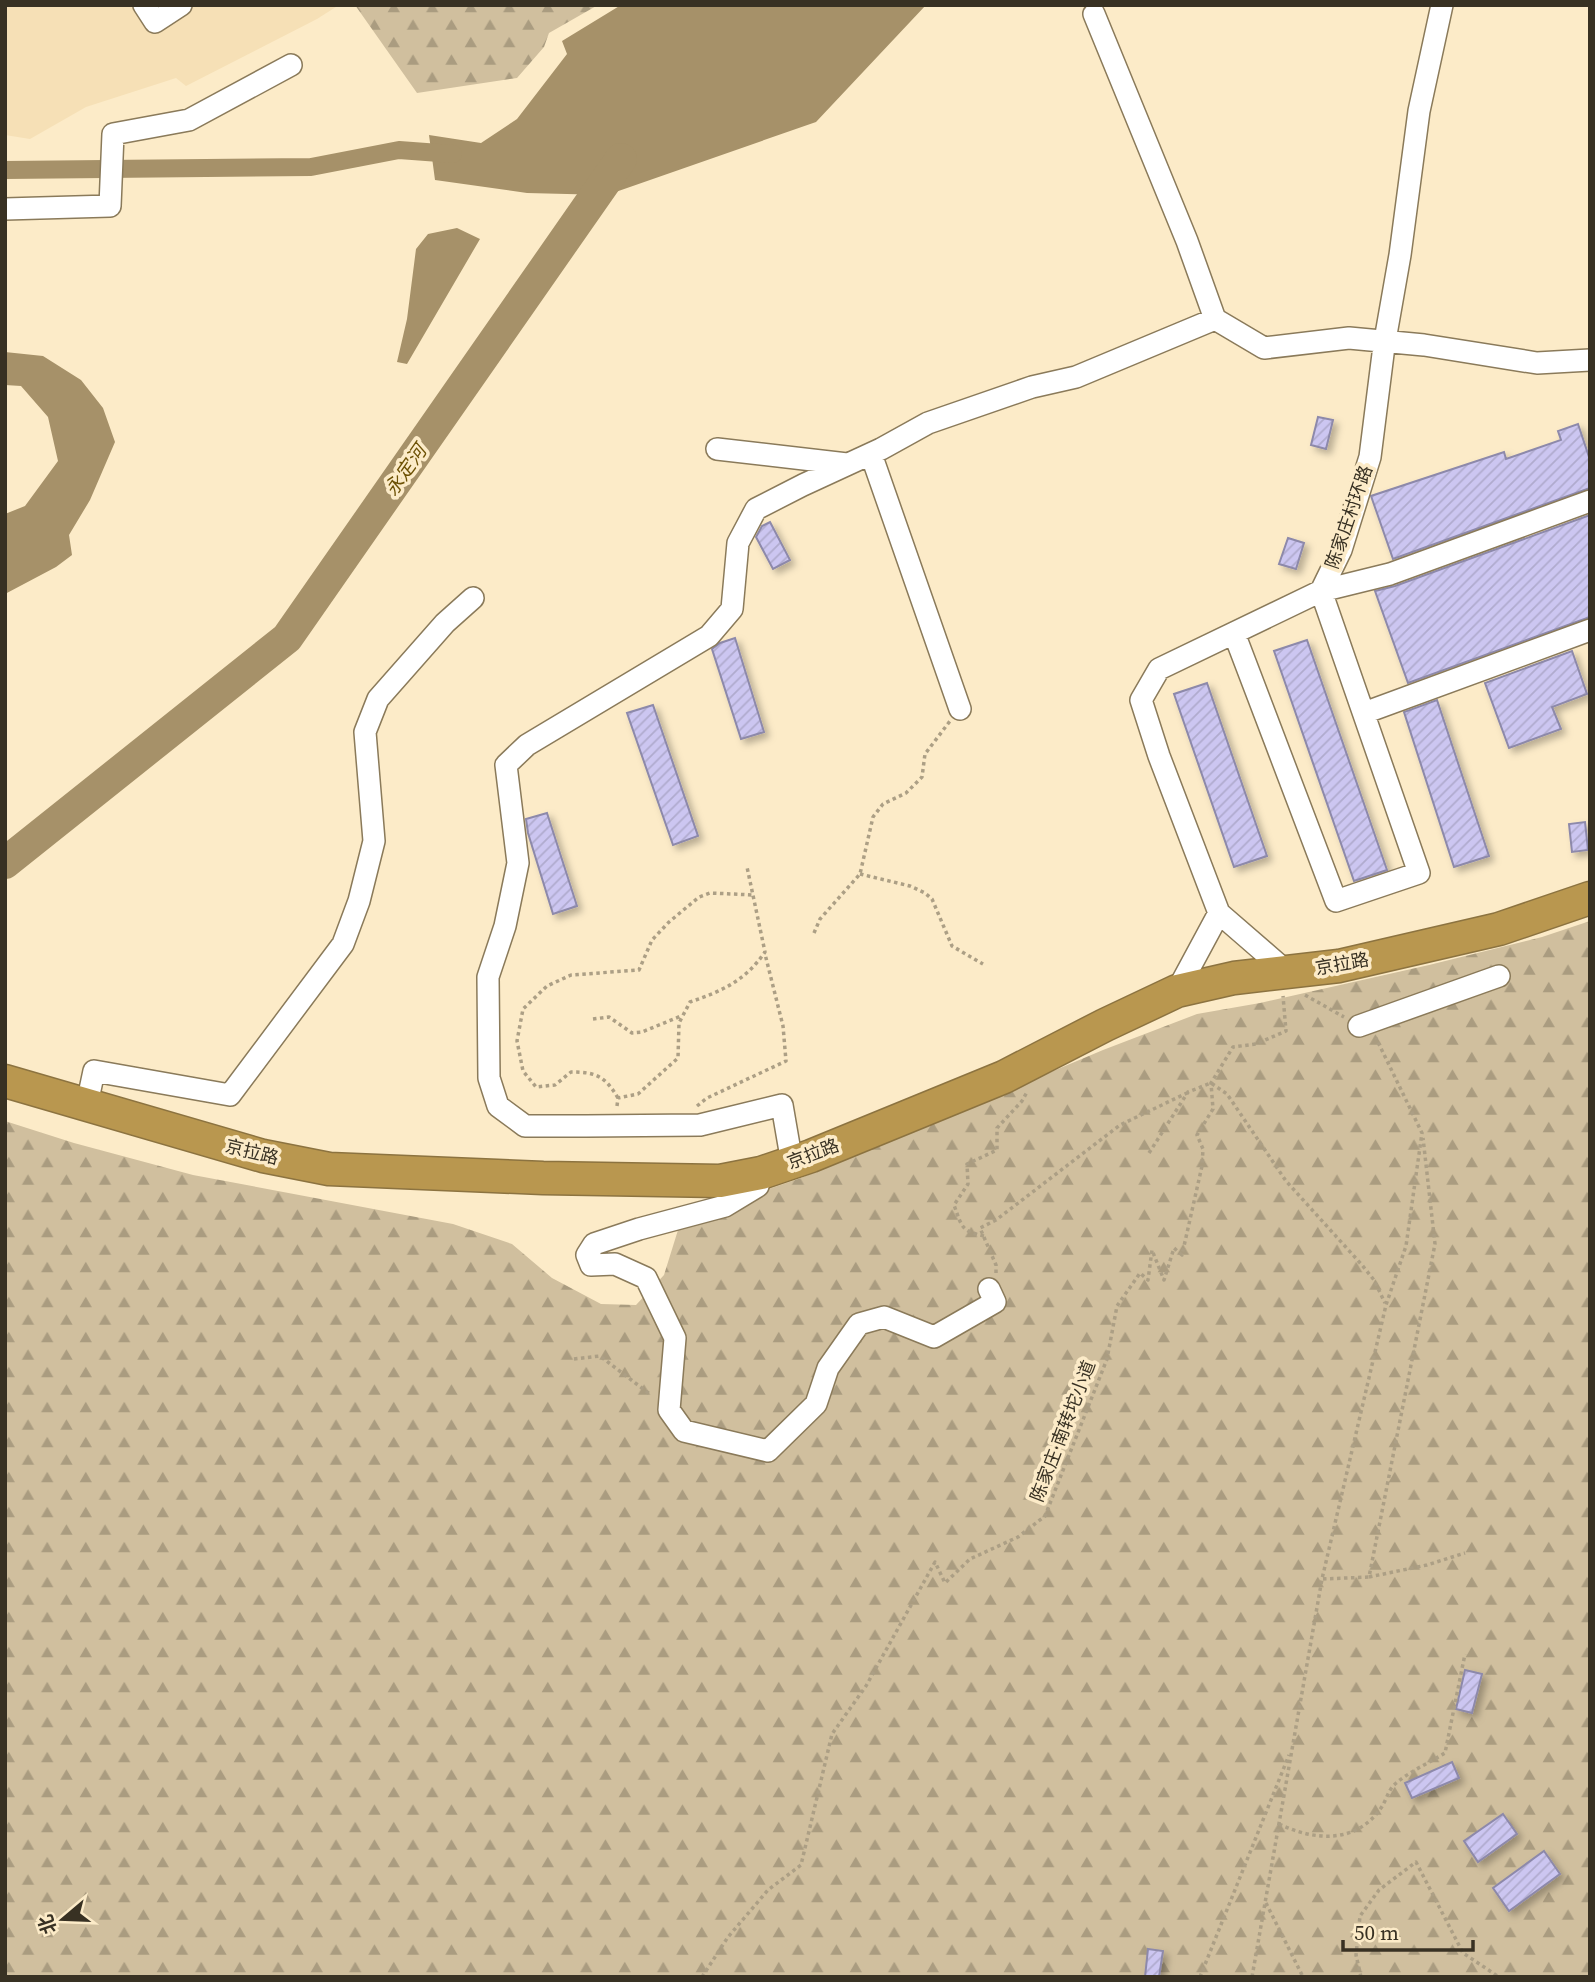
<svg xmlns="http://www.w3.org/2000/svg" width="1595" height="1982" font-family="'Source Serif 4','Noto Sans SC',serif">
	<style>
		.built { fill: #f6e0b6 }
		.forest { fill: url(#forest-firs) }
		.water { fill: #a69169 }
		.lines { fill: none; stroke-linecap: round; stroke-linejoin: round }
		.canal { stroke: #a69169; stroke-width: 18 }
		.river { stroke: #a69169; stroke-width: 32 }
		.building { fill: url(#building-hatch); stroke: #8d89aa; stroke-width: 2; filter: url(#shadow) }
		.minor-casing { stroke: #8a7a5a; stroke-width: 24 }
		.highway-casing { stroke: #8c7340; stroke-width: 35 }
		.path { stroke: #ac9f85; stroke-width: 3.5; stroke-dasharray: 3.5 3.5; stroke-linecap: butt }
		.minor { stroke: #fff; stroke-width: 21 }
		.highway { stroke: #b9974f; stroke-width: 32 }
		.labels { text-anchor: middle; stroke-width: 7; stroke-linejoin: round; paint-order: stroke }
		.street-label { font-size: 18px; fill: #383123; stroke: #fcebc8 }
		.water-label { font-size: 19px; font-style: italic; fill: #6e5206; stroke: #fcebc8 }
	</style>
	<defs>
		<pattern id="forest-firs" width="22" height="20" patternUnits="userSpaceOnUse" patternTransform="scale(1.75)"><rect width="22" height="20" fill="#d0bf9e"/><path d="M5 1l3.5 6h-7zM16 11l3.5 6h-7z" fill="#aa9c80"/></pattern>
		<pattern id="building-hatch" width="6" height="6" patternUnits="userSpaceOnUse" patternTransform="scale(1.75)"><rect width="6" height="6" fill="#ccc6f1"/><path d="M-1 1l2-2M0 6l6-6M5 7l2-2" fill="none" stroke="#b0abce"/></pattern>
		<filter id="shadow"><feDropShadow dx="4.5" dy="4.5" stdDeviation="3.5" flood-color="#0004"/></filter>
	</defs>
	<rect width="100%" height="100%" fill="#fcebc8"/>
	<path class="built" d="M5 5H339L317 19 186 86 176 78 86 107 30 139 5 135Z"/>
	<path class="forest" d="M355 5H598L549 33 544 47 517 78 417 93Z
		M1590 921V1977H5V1121L74 1143 193 1175 453 1224 512 1244 552 1278 601 1304 636 1305 664 1275 678 1230 742 1198 801 1178 1103 1050 1197 1014 1260 1003 1429 965 1542 937Z"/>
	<path class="water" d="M621 5H926L816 122 607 195 527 193 435 180 429 135 481 143 517 119 567 54 562 41Z
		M457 228 480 239 407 364 397 362 407 319 416 249 428 234Z
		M5 352 43 356 81 380 103 408 115 442 90 500 69 535 72 555 56 567 5 594V514L25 506 58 461 48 417 21 386 5 385Z"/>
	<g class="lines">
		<path class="canal" d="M5 170 311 167 399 150 453 154"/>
		<path class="river" d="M5 863 287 638 621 159"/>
	</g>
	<path class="building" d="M1318 417 1333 420 1326 449 1311 445Z
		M1578 424 1590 460V488L1393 559 1371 496 1504 452 1506 459 1561 440 1558 431Z
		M1590 515V617L1408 683 1375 591 1395 586Z
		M770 522 790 560 773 569 756 537 762 526Z
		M1288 538 1304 543 1296 569 1279 564Z
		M735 638 764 732 741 739 712 649 720 643Z
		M1307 640 1387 870 1354 881 1274 651Z
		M1572 651 1587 694 1552 707 1561 729 1509 748 1485 683Z
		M1207 683 1267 856 1234 867 1174 694Z
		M1437 700 1489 856 1454 867 1404 712Z
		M653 705 698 836 673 845 627 713Z
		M547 813 577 906 553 914 528 833 526 819Z
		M1585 822 1588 850 1572 852 1569 824Z
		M1465 1670 1482 1674 1472 1713 1456 1709Z
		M1452 1762 1459 1778 1412 1798 1405 1783Z
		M1503 1814 1517 1834 1478 1862 1464 1841Z
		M1544 1851 1560 1874 1509 1911 1493 1888Z
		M1148 1949 1163 1951 1159 1977H1145Z"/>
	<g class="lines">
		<g class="minor-casing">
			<path id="minor" d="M144 5 155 22 181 5
				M1094 14 1187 241 1215 319
				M5 209 110 206 113 134 189 120 291 65
				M717 449 847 464
				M871 454 960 709
				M1234 633 1336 901 1419 873 1321 591 1390 574 1590 501
				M1364 713 1590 630
				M1219 913 1159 756 1141 700 1159 669 1321 591 1341 550 1370 457 1384 346 1400 255 1419 111 1442 5
				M1177 991 1219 913 1287 972
				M1359 1026 1499 976
				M87 1104 94 1071 230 1095 343 944 359 901 374 841 365 732 378 699 445 623 473 598
				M792 1163 782 1105 700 1125 586 1126H525L498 1106 489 1078 488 977 505 926 518 863 506 765 527 745 709 636 732 609 738 543 756 509 803 485 881 449 928 423 1032 387 1076 377 1215 319 1264 348 1349 338 1424 345 1537 363 1590 360
				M761 1173 758 1186 725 1206 639 1229 594 1244 587 1255 591 1265 615 1264 646 1278 675 1338 669 1410 684 1431 768 1451 816 1404 828 1368 859 1324 884 1317 934 1337 995 1302 989 1289"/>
		</g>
		<g class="highway-casing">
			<path id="highway" d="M5 1081 263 1156 329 1169 543 1178 720 1181 761 1173 811 1156 1004 1077 1105 1025 1177 991 1234 978 1339 966 1499 929 1590 898"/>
		</g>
		<path class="path" d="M860 874 910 886 925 893 932 899 952 946 983 964
			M814 933 820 919 860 874 873 817 883 804 906 793 922 777 925 754 950 721
			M1305 995 1344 1017
			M593 1019 609 1017 632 1033 642 1032 681 1016
			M618 1098C605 1076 596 1072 571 1072L555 1085 536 1087 523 1071 517 1041 523 1009 547 986 571 975 639 970 652 940 669 922 699 897 710 893 754 895
			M617 1106 618 1098 638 1094 678 1058 679 1023 690 1002C722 991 745 981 765 952L747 867
			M697 1106 707 1098 786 1061 783 1026 765 954
			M1149 1153 1188 1092 1211 1083 1227 1094 1286 1181 1362 1265 1374 1280 1385 1303
			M984 1236C961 1231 962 1227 954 1205L968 1184 967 1164 997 1150V1128L1022 1101 1027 1092
			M996 1273V1265L980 1228 996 1220 1120 1125 1187 1093
			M574 1359 600 1356 651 1395
			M1369 1577 1427 1565 1465 1553
			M1323 1579 1369 1577 1435 1244 1423 1138
			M1279 1824C1315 1841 1356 1844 1381 1808 1386 1801 1388 1791 1394 1785 1408 1772 1429 1763 1445 1753L1465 1654
			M1266 1903 1303 1977
			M702 1977 728 1937 768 1890 801 1865 832 1734 866 1686 935 1562 945 1583 970 1559 1018 1537 1045 1516 1107 1359 1117 1306 1140 1273 1148 1280 1152 1250 1164 1280 1174 1248 1182 1255 1202 1166 1203 1149 1197 1135 1213 1109 1211 1083 1233 1047 1256 1044 1286 1031 1283 996
			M1200 1977 1289 1755
			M1252 1977 1322 1579 1386 1305 1406 1246 1422 1133 1376 1038
			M1361 1977 1356 1955 1360 1916 1379 1890 1416 1862 1463 1953 1499 1977"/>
		<use href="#minor" class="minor"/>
		<use href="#highway" class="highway"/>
	</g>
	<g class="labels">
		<g class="street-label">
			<text transform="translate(1349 517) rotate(-71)" y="6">陈家庄村环路</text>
			<text transform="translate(1342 964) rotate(-10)" y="6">京拉路</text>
			<text transform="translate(252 1152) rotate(14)" y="6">京拉路</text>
			<text transform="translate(813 1154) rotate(-21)" y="6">京拉路</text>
			<text transform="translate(1063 1431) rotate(-69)" y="6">陈家庄·南转坨小道</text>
		</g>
		<g class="water-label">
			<text transform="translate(405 470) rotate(-55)" y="7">永定河</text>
		</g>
	</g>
	<rect width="1595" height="1982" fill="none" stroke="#383123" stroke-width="14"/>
	<g transform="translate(63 1919) rotate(251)" stroke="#fcebc8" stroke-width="5" paint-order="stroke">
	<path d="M0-5L12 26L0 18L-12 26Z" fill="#383123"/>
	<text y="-10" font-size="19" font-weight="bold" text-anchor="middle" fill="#383123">北</text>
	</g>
	<path d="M1343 1940v10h130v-10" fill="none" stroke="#383123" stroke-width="3.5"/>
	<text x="1354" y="1940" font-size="21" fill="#383123" stroke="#fcebc8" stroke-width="5" paint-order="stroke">50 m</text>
</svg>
